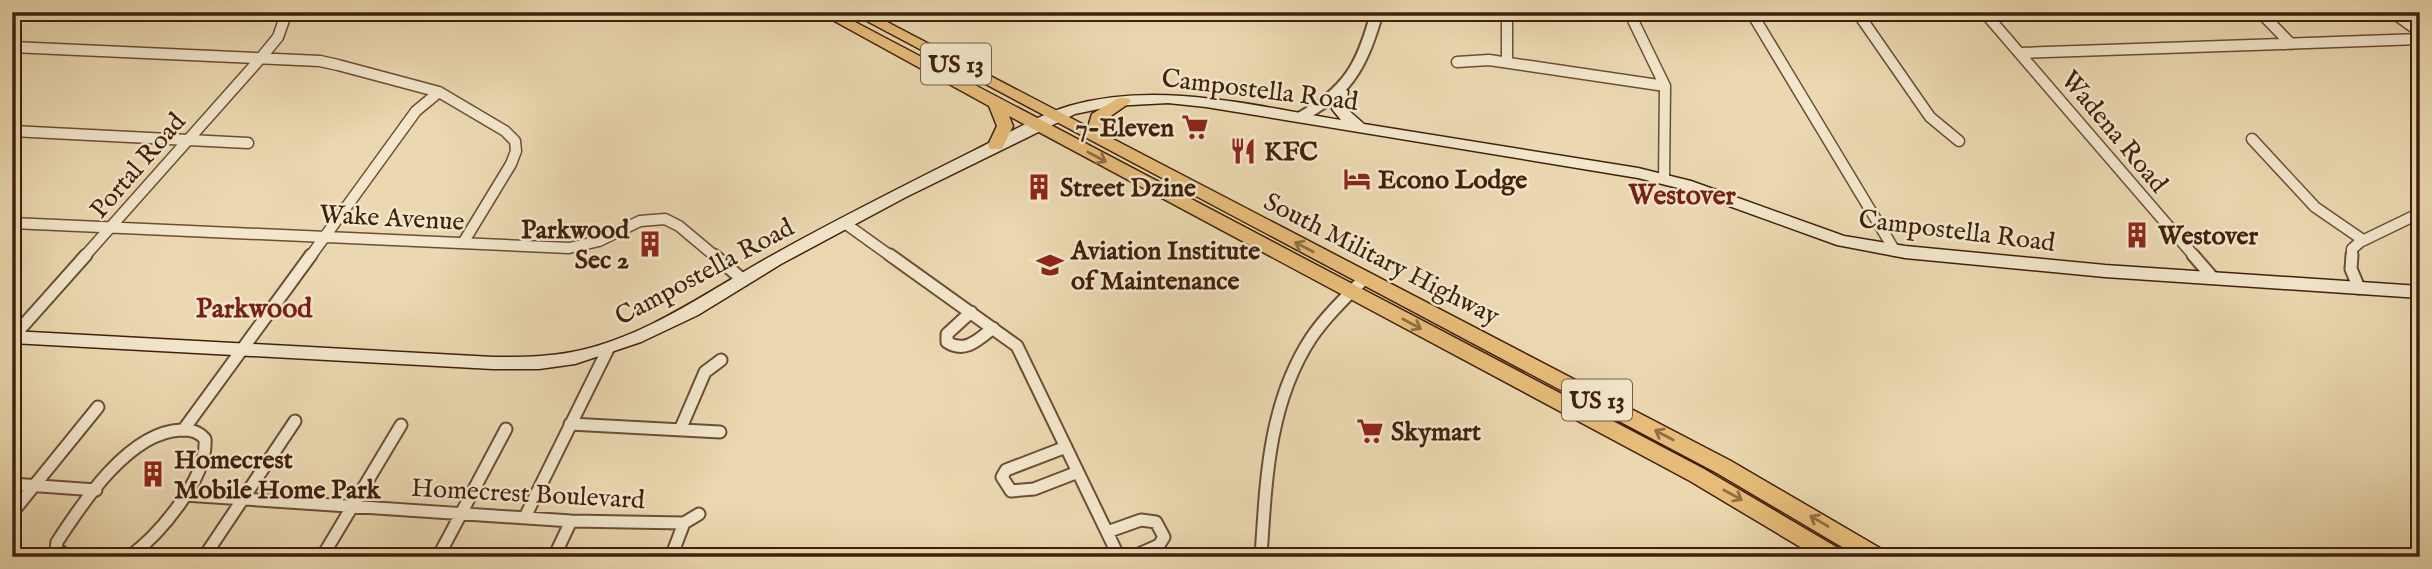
<svg xmlns="http://www.w3.org/2000/svg" width="2432" height="569" font-family="'IM FELL English',serif">
	<style>
		.lines { fill: none; stroke-linecap: round; stroke-linejoin: round }
		.minor-far1-casing { stroke: #6b4e35; stroke-width: 13 }
		.minor-casing { stroke: #6b4e35; stroke-width: 15 }
		.tertiary-casing { stroke: #6b4e35; stroke-width: 4 }
		.secondary-casing { stroke: #40200c; stroke-width: 3 }
		.primary-casing { stroke: #40200c; stroke-width: 3 }
		.minor-far1 { stroke: #f2e6cc; stroke-width: 10 }
		.minor { stroke: #f2e6cc; stroke-width: 11 }
		.tertiary { fill: #f2e6cc; fill-rule: evenodd }
		.secondary { fill: #f2e6cc; fill-rule: evenodd }
		.primary { fill: #e6bc78; fill-rule: evenodd }
		.oneway { stroke: #936e42 }
		.labels { text-anchor: middle; stroke-width: 5; stroke-linejoin: round; paint-order: stroke }
		.shield { fill: #f2e6cc; stroke: #755b46; stroke-width: 2 }
		.shield-label { font-size: 24px; font-weight: bold; fill: #40200c }
		.street-label { font-size: 26px; fill: #40200c; stroke: #f2e6cc }
		.poi-label { font-size: 26px; font-weight: bold; fill: #40200c; stroke: #f2e6cc; text-anchor: start }
		.neighbourhood-label { font-size: 28px; font-weight: bold; fill: #7a1f14; stroke: #f2e6cc }
	</style>
	<rect width="100%" height="100%" fill="#ebd8b0"/>
	<filter id="stains"><feTurbulence type="fractalNoise" baseFrequency=".00286" numOctaves="4"/><feColorMatrix values="0 0 0 0 .2 0 0 0 0 .09 0 0 0 0 .02 0 0 0 .5 -.17"/></filter>
	<radialGradient id="worn" r=".72"><stop offset=".6" stop-color="#630" stop-opacity="0"/><stop offset="1" stop-color="#630" stop-opacity=".3"/></radialGradient>
	<g class="lines">
		<g class="minor-far1-casing">
			<path id="minor-far1" d="M1507 12V62
				M1629 12 1665 86 1664 179
				M1751 12 1895 251
				M1857 12 1930 117 1959 141
				M1984 12 2195 257
				M2260 12 2291 44
				M2392 12 2420 32
				M12 47 320 61 338 65 439 92 505 131 515 141 516 151 511 164 463 243
				M2021 53 2420 39
				M1457 62 1489 60 1665 86
				M12 131 248 143
				M2252 139 2315 207 2363 240
				M12 223 569 248 599 241 640 221 665 219 679 226 716 257
				M846 224 892 257
				M84 257 260 59 278 37 285 17
				M310 257 416 111 439 92
				M2352 257V249L2360 242 2420 213"/>
		</g>
		<g class="minor-casing">
			<path id="minor" d="M714 255 743 280
				M890 255 1017 346 1119 557
				M2193 255 2213 278
				M2352 255 2351 269 2359 288
				M971 312 947 334V342C965 354 979 339 993 328
				M13 337 86 255
				M570 424 720 432
				M184 429 311 255
				M680 430 705 372 721 360
				M1066 447 1006 470 1002 477 1011 491 1034 489 1078 472
				M12 484 96 490
				M184 495 571 521 684 523 699 514
				M12 513 98 407
				M525 517 608 349
				M1107 532 1141 520 1156 522 1164 537 1159 545 1132 557
				M71 557 56 549 57 542C83 502 129 432 181 430 191 430 198 431 205 439 208 478 159 535 129 557
				M204 557 295 421
				M322 557 401 425
				M438 557 506 429
				M554 557 571 521
				M671 557 684 523
				M1261 557C1266 481 1268 404 1311 338 1326 316 1346 297 1365 278"/>
		</g>
		<g class="tertiary-casing">
			<path id="tertiary" d="M1371 12H1383C1372 52 1358 89 1320 111 1313 116 1305 121 1296 120L1294 117 1296 114C1344 88 1357 64 1371 12Z"/>
		</g>
		<g class="secondary-casing">
			<path id="secondary" d="M1341 87 1348 91 1346 108 1364 124 1638 168 1691 181 1844 236 1905 246 2105 265 2420 286V298L2105 277 1905 258 1837 245 1682 189 1638 178 1206 107 1168 103 1113 106 1075 114 906 197 781 264 698 315 641 342 575 364 539 369H493L12 343V331L493 357C520 357 546 357 572 352 645 338 708 291 771 256 837 219 905 185 973 151 1004 136 1036 116 1069 106 1158 80 1253 106 1341 120L1332 109 1334 91Z"/>
		</g>
		<g class="primary-casing">
			<path id="primary" d="M818 12H836L1704 469 1843 551 1846 557H1817L1690 481 1009 116 1013 126 1002 149H990L988 145 997 126 989 106Z
				M850 12H868L1088 127 1092 114 1118 98H1128L1131 101 1128 104 1105 120 1104 128 1113 139 1731 461 1885 551 1888 557H1859L1717 473Z"/>
		</g>
		<use href="#minor-far1" class="minor-far1"/>
		<use href="#minor" class="minor"/>
		<use href="#tertiary" class="tertiary"/>
		<use href="#secondary" class="secondary"/>
		<use href="#primary" class="primary"/>
	</g>
	<defs><path id="oneway-shaft" d="M-6 0H5M1.5-3L5.5 0L1.5 3" fill="none" stroke-width="1.6" stroke-linecap="round" stroke-linejoin="round" transform="scale(1.75)"/></defs>
	<g class="oneway">
		<use href="#oneway-shaft" transform="translate(1097 157) rotate(28)"/>
		<use href="#oneway-shaft" transform="translate(1304 247) rotate(-153)"/>
		<use href="#oneway-shaft" transform="translate(1412 324) rotate(28)"/>
		<use href="#oneway-shaft" transform="translate(1664 435) rotate(-152)"/>
		<use href="#oneway-shaft" transform="translate(1733 495) rotate(29)"/>
		<use href="#oneway-shaft" transform="translate(1819 521) rotate(-149)"/>
	</g>
	<defs>
		<g id="supermarket-bare" transform="scale(2.1)"><path d="M-6-5.5h2.5l.6 2H6L4.5 2H-2.5L-4.4-4H-6ZM-1.5 3.2a1.3 1.3 0 1 0 .1 0ZM3 3.2a1.3 1.3 0 1 0 .1 0Z" fill="#8f2418" stroke="#f2e6cc" stroke-width="2.5" paint-order="stroke"/></g>
		<g id="restaurant-bare" transform="scale(2.1)"><path d="M-5-6h1v4h1v-4h1v4h1v-4h1v5L-1.5 .5V6h-2V.5L-5-1ZM5-6V6H3V1.5H1.5Q1.5-4 5-6Z" fill="#8f2418" stroke="#f2e6cc" stroke-width="2.5" paint-order="stroke"/></g>
		<g id="hotel-bare" transform="scale(2.1)"><path d="M-6-4.5h1.5V1H6V5H4.5V3h-9V5H-6ZM-4 0a1.8 1.8 0 1 1 3.6 0ZM.5 0V-2.5h3Q6-2.5 6 0Z" fill="#8f2418" stroke="#f2e6cc" stroke-width="2.5" paint-order="stroke"/></g>
		<g id="building-bare" transform="scale(2.1)"><path d="M-4-6H4V6H1V3H-1V6H-4ZM-2.5-4.3h1.7v1.8h-1.7ZM.8-4.3h1.7v1.8H.8ZM-2.5-1h1.7V.8h-1.7ZM.8-1h1.7V.8H.8Z" fill="#8f2418" stroke="#f2e6cc" stroke-width="2.5" paint-order="stroke"/></g>
		<g id="university-bare" transform="scale(2.1)"><path d="M0-5L7-2L0 1L-7-2ZM-4 1L0 2.5L4 1V4Q0 6-4 4Z" fill="#8f2418" stroke="#f2e6cc" stroke-width="2.5" paint-order="stroke"/></g>
	</defs>
	<g fill-rule="evenodd">
		<use href="#supermarket-bare" x="1195" y="127"/>
		<use href="#restaurant-bare" x="1243" y="151"/>
		<use href="#hotel-bare" x="1357" y="179"/>
		<use href="#building-bare" x="1039" y="187"/>
		<use href="#building-bare" x="2137" y="235"/>
		<use href="#building-bare" x="650" y="244"/>
		<use href="#university-bare" x="1050" y="265"/>
		<use href="#supermarket-bare" x="1370" y="431"/>
		<use href="#building-bare" x="153" y="474"/>
	</g>
	<g class="labels">
		<g class="shield">
			<rect x="921" y="43.5" width="70" height="41" rx="5"/>
			<rect x="1562" y="379.5" width="70" height="41" rx="5"/>
		</g>
		<g class="shield-label">
			<text x="956" y="72">US 13</text>
			<text x="1597" y="408">US 13</text>
		</g>
		<g class="street-label">
			<text transform="translate(1260 89) rotate(7)" y="9">Campostella Road</text>
			<text transform="translate(2115 131) rotate(50)" y="9">Wadena Road</text>
			<text transform="translate(137 165) rotate(-49)" y="9">Portal Road</text>
			<text transform="translate(392 217) rotate(3)" y="9">Wake Avenue</text>
			<text transform="translate(1957 230) rotate(7)" y="9">Campostella Road</text>
			<text transform="translate(1382 258) rotate(27)" y="9">South Military Highway</text>
			<text transform="translate(704 271) rotate(-28)" y="9">Campostella Road</text>
			<text transform="translate(528 493) rotate(3)" y="9">Homecrest Boulevard</text>
		</g>
		<g class="poi-label">
			<text x="1174" y="136" text-anchor="end">7-Eleven</text>
			<text x="1264" y="160">KFC</text>
			<text x="1378" y="188">Econo Lodge</text>
			<text x="1060" y="196">Street Dzine</text>
			<text x="629" y="238" text-anchor="end">Parkwood<tspan x="629" dy="30">Sec 2</tspan></text>
			<text x="2158" y="244">Westover</text>
			<text x="1071" y="259">Aviation Institute<tspan x="1071" dy="30">of Maintenance</tspan></text>
			<text x="1391" y="440">Skymart</text>
			<text x="174" y="468">Homecrest<tspan x="174" dy="30">Mobile Home Park</tspan></text>
		</g>
		<g class="neighbourhood-label">
			<text x="1682" y="204">Westover</text>
			<text x="254" y="317">Parkwood</text>
		</g>
	</g>
	<rect width="2432" height="569" fill="none" stroke="#ebd8b0" stroke-width="42"/>
	<rect x="14" y="14" width="2404" height="541" fill="none" stroke="#40200c" stroke-width="3.5"/>
	<rect x="21" y="21" width="2390" height="527" fill="none" stroke="#40200c" stroke-width="2"/>
	<rect width="100%" height="100%" filter="url(#stains)"/>
	<rect width="100%" height="100%" fill="url(#worn)"/>
</svg>
